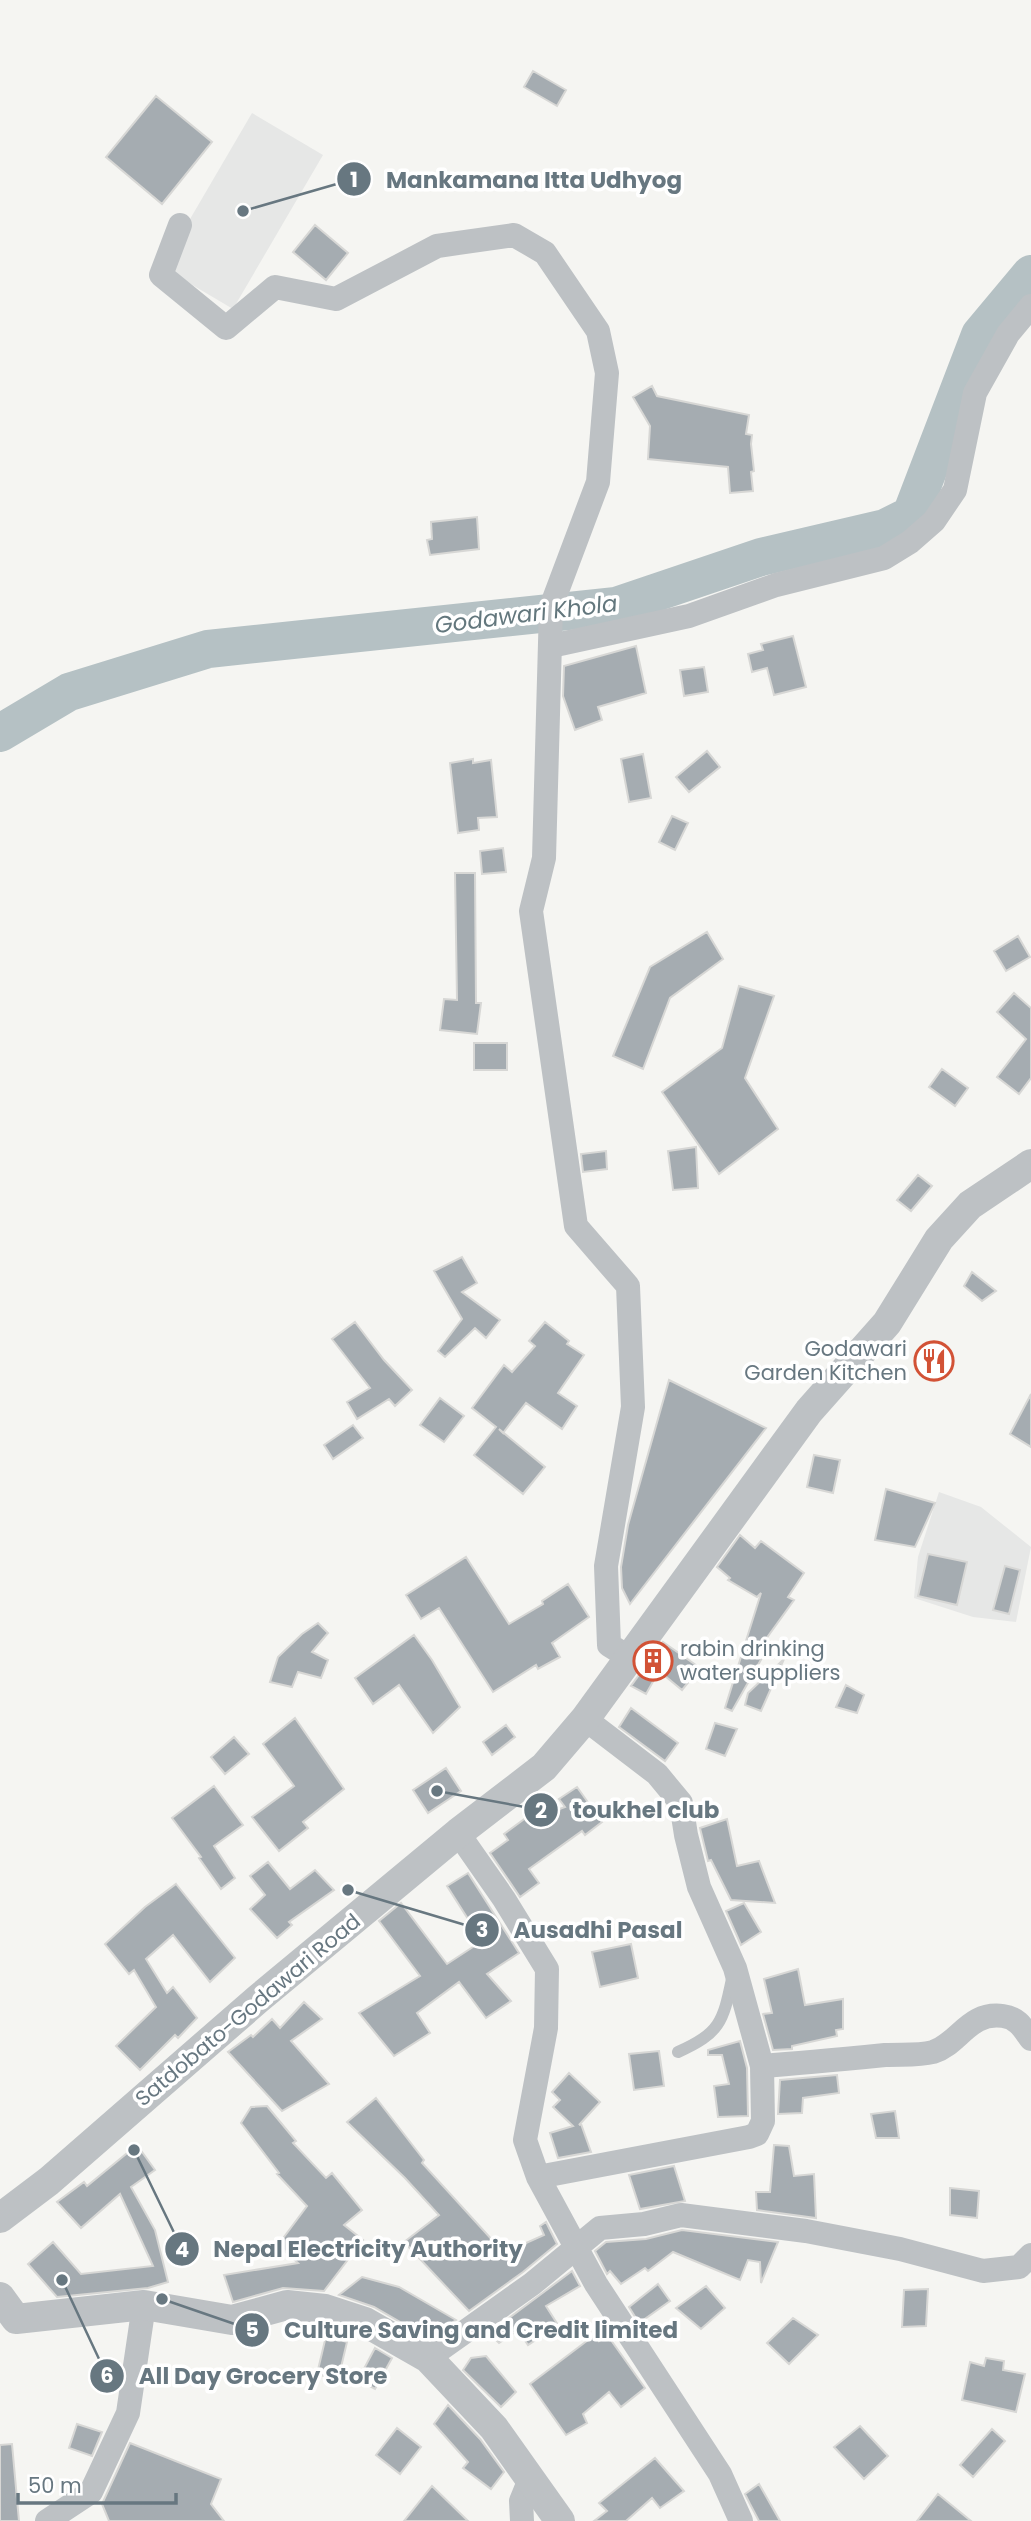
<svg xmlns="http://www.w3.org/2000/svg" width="1031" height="2521" font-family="Poppins,sans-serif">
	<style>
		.built { fill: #e6e7e6 }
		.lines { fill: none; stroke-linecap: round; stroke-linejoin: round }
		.river { stroke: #b5c1c4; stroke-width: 38 }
		.building { fill: #a5acb1; stroke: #d7d7d5; stroke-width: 2 }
		.service { stroke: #bdc1c4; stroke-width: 12 }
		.minor { stroke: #bdc1c4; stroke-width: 24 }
		.tertiary { stroke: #bdc1c4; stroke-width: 30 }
		.labels { text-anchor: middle; stroke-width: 7; stroke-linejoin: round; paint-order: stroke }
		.poi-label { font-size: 21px; fill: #677780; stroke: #fff; text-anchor: end }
		.street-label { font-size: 21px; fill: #677780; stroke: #fff }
		.water-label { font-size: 23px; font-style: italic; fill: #63777d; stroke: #fff }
		.leader { fill: none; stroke: #677780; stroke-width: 2.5 }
		.callout-dot { fill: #677780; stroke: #fff; stroke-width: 2.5 }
		.mark-label { font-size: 21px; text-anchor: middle; font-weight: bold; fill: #fff }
		.callout-label { font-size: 23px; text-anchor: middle; font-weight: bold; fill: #677780; stroke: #fff; stroke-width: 7; stroke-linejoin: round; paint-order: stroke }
	</style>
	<rect width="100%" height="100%" fill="#f5f5f2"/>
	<path class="built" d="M252 113 323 155 233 309 162 267Z
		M939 1492 981 1507 1031 1547 1016 1622 973 1617 914 1598 918 1557Z"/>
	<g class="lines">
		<path class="river" d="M0 733 69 692 208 649 616 606 761 557 885 528 911 515 980 335 1031 274"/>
	</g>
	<path class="building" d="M533 71 566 90 557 106 524 87Z
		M156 96 212 142 162 204 106 157Z
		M315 225 348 253 326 280 293 252Z
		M652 386 657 396 749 415 746 434 752 435 751 444 754 471 751 472 753 491 730 493 728 467 648 459 650 426 633 397Z
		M477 517 479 549 430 555 427 540 432 539 431 522Z
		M793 636 806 687 774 695 767 668 752 672 748 654 763 650 761 644Z
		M636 646 646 693 598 707 602 720 575 730 563 696 564 666Z
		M704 667 708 692 684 696 680 670Z
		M707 751 720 767 689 792 676 777Z
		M643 754 651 798 629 802 621 759Z
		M473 759V763L491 760 497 817 478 818 479 830 458 833 450 763Z
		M672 816 688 823 675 850 659 842Z
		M503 848 506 872 482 874 480 851Z
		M455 873H475L476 1003H481L477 1034 440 1030 444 999 457 1000Z
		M707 932 723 959 670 998 643 1069 613 1056 650 967Z
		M1018 936 1030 957 1006 971 994 951Z
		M739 986 774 996 745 1078 778 1129 719 1174 662 1092 722 1048Z
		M1014 993 1031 1008V1078L1019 1094 997 1077 1026 1039 997 1012Z
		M474 1043H507V1070H474Z
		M942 1069 968 1088 955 1106 929 1087Z
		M696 1147 698 1188 673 1190 668 1151Z
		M606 1151 607 1169 583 1172 581 1154Z
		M918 1175 932 1186 911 1211 897 1200Z
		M462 1257 477 1283 462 1292 500 1320 486 1338 475 1328 445 1357 438 1351 462 1319 434 1271Z
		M972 1272 996 1291 982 1301 964 1286Z
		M355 1322 384 1360 412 1390 395 1406 389 1399 357 1419 347 1402 370 1388 332 1339Z
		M545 1322 569 1341 567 1344 584 1355 558 1393 577 1406 562 1429 526 1403 503 1433 499 1429 545 1467 523 1494 474 1455 496 1427 472 1408 504 1365 512 1372 535 1346 529 1341Z
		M669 1380 766 1428 630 1604 622 1588 621 1567 628 1525Z
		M1031 1394V1447L1010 1434Z
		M440 1398 464 1416 444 1442 420 1425Z
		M353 1425 363 1438 333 1459 324 1445Z
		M814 1455 840 1460 833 1493 807 1487Z
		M886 1489 935 1503 915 1547 875 1540Z
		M740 1535 755 1548 761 1541 804 1573 788 1597 794 1600 766 1639 771 1642 732 1711 725 1708 761 1593 757 1597 728 1580 730 1578 717 1567Z
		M928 1554 967 1562 957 1605 918 1596Z
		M466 1557 509 1624 543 1604 542 1601 568 1584 589 1617 552 1643 560 1657 538 1669 536 1665 493 1692 439 1608 421 1619 406 1595Z
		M1005 1566 1020 1570 1009 1614 993 1610Z
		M318 1623 328 1633 312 1652 328 1660 321 1678 298 1672 292 1687 270 1682 278 1657 302 1634Z
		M414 1635 432 1660 460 1707 433 1733 399 1685 373 1704 355 1678Z
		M663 1642 700 1668 682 1690 659 1671 646 1694 631 1686Z
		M784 1659 761 1711 745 1705 748 1693Z
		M846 1685 864 1695 857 1713 836 1707Z
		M631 1708 678 1743 665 1761 619 1727Z
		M295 1718 344 1789 303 1822 308 1828 279 1851 252 1817 294 1786 263 1744Z
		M715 1723 737 1729 725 1756 706 1749Z
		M506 1725 515 1737 492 1755 483 1742Z
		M234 1737 249 1754 225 1774 211 1757Z
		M446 1768 461 1791 428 1813 413 1790Z
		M214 1786 243 1825 214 1846 235 1878 221 1889 199 1858 201 1857 172 1818Z
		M577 1787 602 1822 585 1835 582 1831 529 1869 539 1883 520 1897 490 1853 508 1840 504 1834 527 1817 530 1820 565 1807 559 1799Z
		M727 1819 737 1866 759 1861 775 1903 731 1900 711 1860 708 1861 700 1828Z
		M268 1862 290 1889 315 1870 334 1890 289 1922 292 1925 277 1938 250 1909 265 1895 250 1876Z
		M468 1873 519 1953 487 1974 511 2001 486 2018 459 1982 417 2013 430 2033 394 2056 359 2013 420 1976 379 1921 401 1903 447 1964 482 1941 447 1886Z
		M176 1884 235 1958 210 1982 173 1935 146 1959 167 1993 173 1987 197 2018 178 2038 175 2035 140 2070 116 2046 156 2007 134 1970 129 1974 105 1944 145 1907Z
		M744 1903 761 1932 741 1945 726 1911Z
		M631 1944 638 1978 600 1987 592 1952Z
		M798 1969 805 2005 843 1999V2029L836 2030 837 2036 792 2046V2049L773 2050 763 2014 772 2013 764 1979Z
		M304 2002 322 2019 291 2041 329 2084 282 2111 228 2052 251 2035 253 2037 272 2019 280 2028Z
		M740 2041 747 2068 748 2116 718 2117 714 2086 729 2084 722 2055H708V2050Z
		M659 2051 664 2086 634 2090 629 2054Z
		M569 2073 600 2102 579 2125 581 2124 591 2152 558 2158 550 2133 573 2126 553 2107 560 2100 552 2092Z
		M837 2075 839 2093 803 2098 802 2113 778 2114 780 2080Z
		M376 2098 424 2160 422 2163 504 2253 544 2235 540 2226 546 2222 557 2244 523 2272 469 2311 404 2242 439 2215 405 2178 347 2122Z
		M267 2106 296 2141 293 2143 326 2178 332 2173 362 2210 344 2225 363 2240 324 2291 283 2288 233 2302 224 2275 298 2263 278 2245 307 2206 277 2174 279 2173 241 2123 251 2107Z
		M895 2111 899 2138H876L871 2114Z
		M137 2145 155 2170 131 2187 155 2230 168 2282 148 2288 57 2297 28 2264 53 2242 81 2274 153 2266 120 2194 81 2228 57 2202 84 2182 87 2186Z
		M774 2145 789 2146 794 2176 814 2174 816 2218 757 2210 756 2192H770Z
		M674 2166 685 2201 640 2209 629 2175Z
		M950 2188 979 2191 977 2218 950 2215Z
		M682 2230 778 2242 761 2283 760 2262 748 2260 740 2280 673 2252 648 2271 645 2268 621 2284 610 2271 607 2274 595 2251 606 2242 646 2239Z
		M572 2271 580 2286 546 2306 558 2325 528 2345 518 2330 499 2343 489 2333Z
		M362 2277 399 2287 456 2320 429 2339 410 2325 409 2327 374 2307 339 2295Z
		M658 2284 670 2301 639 2323 629 2307Z
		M706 2286 725 2308 701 2329 676 2308Z
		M928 2289 926 2326 902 2327 904 2290Z
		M793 2318 818 2335 789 2364 767 2343Z
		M596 2334 599 2341 608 2336 645 2388 621 2407 609 2392 583 2414 587 2423 566 2435 530 2384Z
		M326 2336 347 2342 338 2380 317 2374Z
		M375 2348 392 2358 375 2389 358 2380Z
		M486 2356 516 2392 501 2407 463 2370 471 2358Z
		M986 2358 1004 2361 1003 2370 1025 2374 1016 2412 962 2400 970 2362 984 2366Z
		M448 2405 480 2439 504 2472 491 2489 463 2468 468 2462 434 2424Z
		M77 2424 102 2432 92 2456 69 2448Z
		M860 2426 888 2456 864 2479 834 2447Z
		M397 2428 421 2447 400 2474 376 2455Z
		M992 2429 1005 2441 973 2477 960 2465Z
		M130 2443 221 2479 211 2504 224 2521H109L102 2504Z
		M12 2444 19 2521H0V2445Z
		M655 2458 684 2491 660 2508 652 2498 626 2521H594L607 2511 599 2503Z
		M759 2484 780 2521H759L750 2504 745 2494Z
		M432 2486 468 2521H404Z
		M938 2494 971 2521H917Z"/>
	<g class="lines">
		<path class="service" d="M678 2052C720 2033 723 2022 732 1979"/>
		<path class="minor" d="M180 225 161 275 226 328 275 287 336 299 437 246 514 235 545 253 598 331 607 373 598 482 551 607 544 858 531 911 576 1226 628 1286 633 1407 606 1566 609 1645 630 1658
			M551 646 689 616 776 585 884 558 910 542 934 521 955 490 975 393 1008 334 1031 306
			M458 1833 504 1899 547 1969 546 2028 525 2140 538 2177 596 2284 720 2474 741 2521
			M762 2066C803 2063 844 2059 885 2055 901 2054 918 2056 933 2052 959 2044 969 2011 1003 2016 1018 2018 1023 2028 1031 2039
			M538 2177 749 2137 757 2134 763 2121 762 2066 735 1968 699 1887 686 1835 681 1803 657 1774 585 1719
			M428 2358 532 2284 600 2228 644 2224 681 2215 806 2231 900 2249 983 2271 1019 2267 1031 2255
			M47 2521 91 2492 128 2413 144 2305
			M522 2521 521 2501 530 2479"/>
		<path class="tertiary" d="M0 2218 49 2181 258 1999 458 1833 544 1767 585 1719 809 1411 887 1323 939 1239 970 1205 1031 1164
			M0 2297 16 2319 144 2305 232 2320 287 2305 325 2309 365 2322 428 2358 494 2428 560 2521"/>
	</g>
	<defs>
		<g id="restaurant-ring" transform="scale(2.0125)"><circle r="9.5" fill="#fff" stroke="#d25236" stroke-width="1.5"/><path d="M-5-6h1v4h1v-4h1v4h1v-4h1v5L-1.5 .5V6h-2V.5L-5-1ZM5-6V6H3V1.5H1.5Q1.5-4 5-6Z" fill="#d25236"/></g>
		<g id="building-ring" transform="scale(2.0125)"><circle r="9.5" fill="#fff" stroke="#d25236" stroke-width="1.5"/><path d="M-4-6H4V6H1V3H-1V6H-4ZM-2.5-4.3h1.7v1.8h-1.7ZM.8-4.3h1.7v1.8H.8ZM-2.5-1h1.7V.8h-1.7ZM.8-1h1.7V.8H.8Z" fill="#d25236"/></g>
	</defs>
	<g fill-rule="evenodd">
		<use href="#restaurant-ring" x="934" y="1361"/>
		<use href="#building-ring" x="653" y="1661"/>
	</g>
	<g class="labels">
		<g class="poi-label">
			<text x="907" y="1356">Godawari<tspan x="907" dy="24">Garden Kitchen</tspan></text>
			<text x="680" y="1656" text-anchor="start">rabin drinking<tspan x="680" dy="24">water suppliers</tspan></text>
		</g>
		<g class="street-label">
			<text transform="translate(248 2010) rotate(-40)" y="7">Satdobato-Godawari Road</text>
		</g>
		<g class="water-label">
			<text transform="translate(526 614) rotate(-7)" y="8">Godawari Khola</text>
		</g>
	</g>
	<path class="leader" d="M243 211L354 179M437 1791L541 1810M348 1890L482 1930M134 2150L182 2249M162 2299L252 2330M62 2280L107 2376"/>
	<g class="callout-dot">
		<circle cx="243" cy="211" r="7"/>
		<circle cx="437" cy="1791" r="7"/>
		<circle cx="348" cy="1890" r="7"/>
		<circle cx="134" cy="2150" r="7"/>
		<circle cx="162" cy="2299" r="7"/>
		<circle cx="62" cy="2280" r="7"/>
		<circle cx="354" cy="179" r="18"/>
		<circle cx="541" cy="1810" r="18"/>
		<circle cx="482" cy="1930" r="18"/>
		<circle cx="182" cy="2249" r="18"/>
		<circle cx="252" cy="2330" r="18"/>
		<circle cx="107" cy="2376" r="18"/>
	</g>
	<g class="mark-label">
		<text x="354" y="187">1</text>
		<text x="541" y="1818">2</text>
		<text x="482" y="1937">3</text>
		<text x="182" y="2257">4</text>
		<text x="252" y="2337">5</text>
		<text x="107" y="2383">6</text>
	</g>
	<g class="callout-label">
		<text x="534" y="188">Mankamana Itta Udhyog</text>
		<text x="646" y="1818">toukhel club</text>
		<text x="598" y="1938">Ausadhi Pasal</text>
		<text x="368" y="2257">Nepal Electricity Authority</text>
		<text x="481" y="2338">Culture Saving and Credit limited</text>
		<text x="263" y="2384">All Day Grocery Store</text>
	</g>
	<path d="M18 2493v10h158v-10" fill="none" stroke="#677780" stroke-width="3.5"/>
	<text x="28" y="2493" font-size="21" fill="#677780" stroke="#ffffff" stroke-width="5" paint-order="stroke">50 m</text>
</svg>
